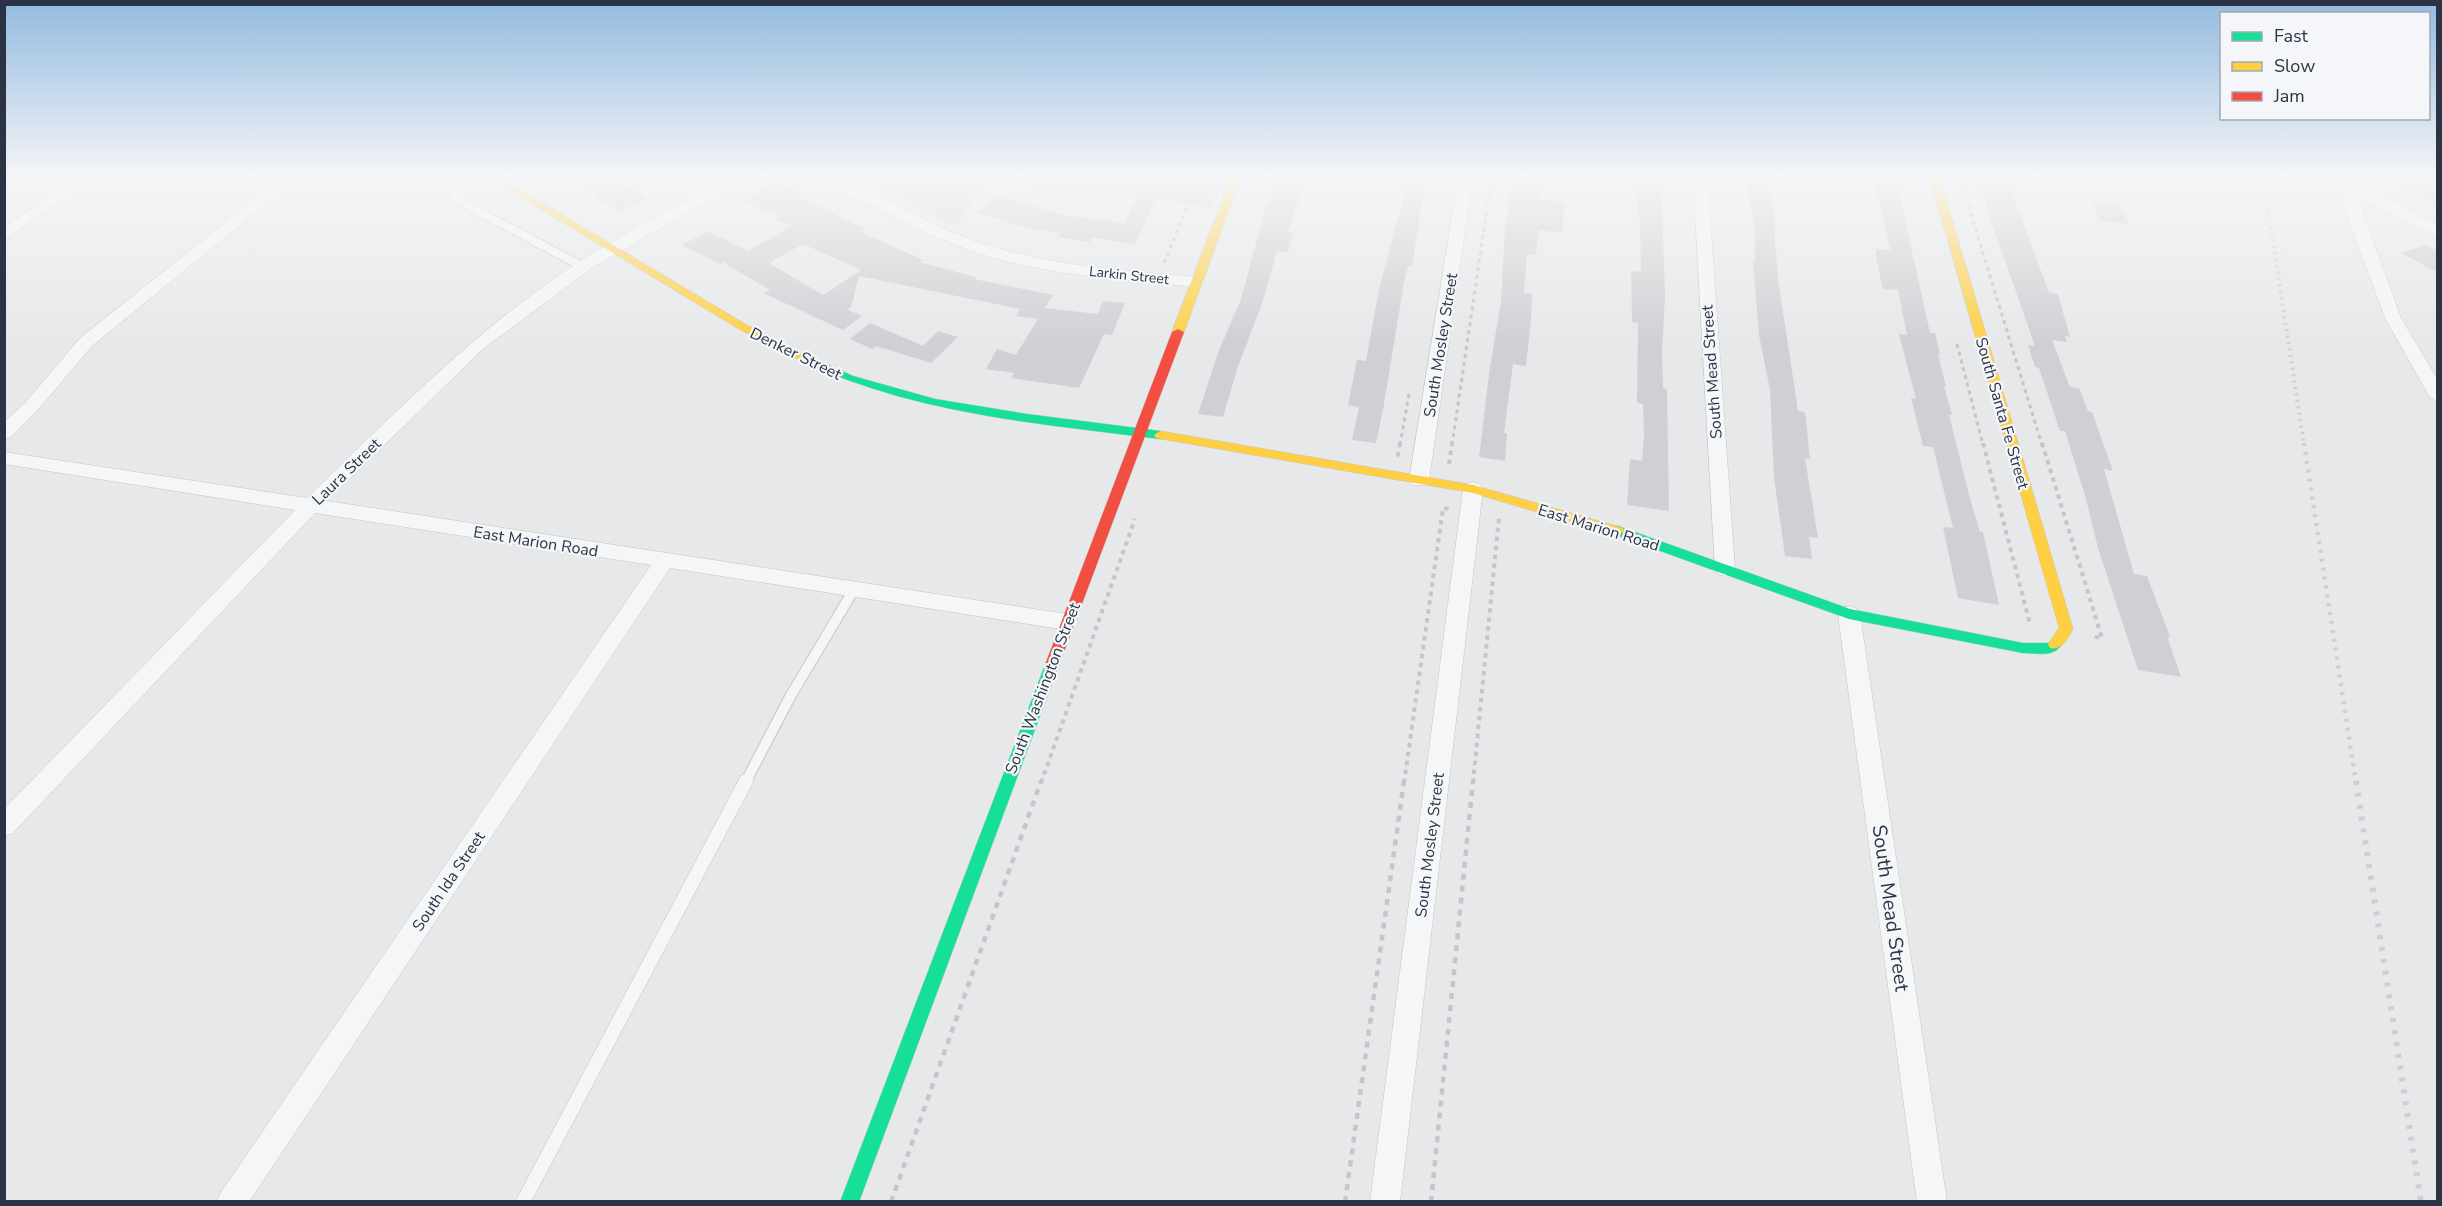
<svg xmlns="http://www.w3.org/2000/svg" width="2442" height="1206" font-family="'Nunito Sans',sans-serif">
	<style>
		.green { fill: #d6ded6 }
		.building { fill: #ced0d3; fill-rule: evenodd }
		.lines { fill: none; stroke-linecap: round; stroke-linejoin: round }
		.lane-far2-casing { stroke: #c4c6c8; stroke-width: 10 }
		.lane-far1-casing { stroke: #c4c6c8; stroke-width: 12 }
		.lane-casing { stroke: #c4c6c8; stroke-width: 15 }
		.street-casing { stroke: #c4c6c8; stroke-width: 1 }
		.fast-casing { stroke: #c4c6c8; stroke-width: 1 }
		.slow-casing { stroke: #c4c6c8; stroke-width: 1 }
		.jam-casing { stroke: #c4c6c8; stroke-width: 1 }
		.path-far2 { stroke: #c5c6ca; stroke-width: 3; stroke-dasharray: 4 4; stroke-linecap: butt }
		.path-far1 { stroke: #c5c6ca; stroke-width: 4; stroke-dasharray: 4.5 4.5; stroke-linecap: butt }
		.path { stroke: #c5c6ca; stroke-width: 4.5; stroke-dasharray: 6 6; stroke-linecap: butt }
		.lane-far2 { stroke: #f5f6f7; stroke-width: 8 }
		.lane-far1 { stroke: #f5f6f7; stroke-width: 10 }
		.lane { stroke: #f5f6f7; stroke-width: 14 }
		.street { fill: #f5f6f7; fill-rule: evenodd }
		.fast { fill: #16e098; fill-rule: evenodd }
		.slow { fill: #ffcf43; fill-rule: evenodd }
		.jam { fill: #f24e42; fill-rule: evenodd }
		.rail-far2 { stroke: #cecfd2; stroke-width: 4; stroke-dasharray: 2 4.5; stroke-linecap: butt }
		.rail-far1 { stroke: #cecfd2; stroke-width: 4.5; stroke-dasharray: 3 6; stroke-linecap: butt }
		.rail { stroke: #cecfd2; stroke-width: 6; stroke-dasharray: 4 8; stroke-linecap: butt }
		.labels { text-anchor: middle; stroke-width: 4.5; stroke-linejoin: round; paint-order: stroke }
		.far-street-label { font-size: 14px; fill: #2b3445; stroke: #f4f6f9 }
		.street-label { font-size: 16px; fill: #2b3445; stroke: #f4f6f9 }
		.near-street-label { font-size: 20px; fill: #2b3445; stroke: #f4f6f9 }
	</style>
	<rect width="100%" height="100%" fill="#e6e8ea"/>
	<path class="green" d="M872 175H1225L1212 207 988 182 956 226 867 182Z"/>
	<path class="building" d="M558 175H607L649 197 621 211 593 196 597 193Z
		M1281 175H1301L1297 191H1302L1287 233H1293L1288 252 1277 251 1262 304 1238 366 1223 417 1198 414 1218 353 1241 299 1266 206Z
		M1405 175 1426 177 1412 266H1408L1404 282 1383 410 1376 443 1352 440 1359 407 1348 405 1357 360 1366 361 1379 289 1405 192H1400Z
		M1514 175H1543L1541 199 1565 202 1562 233 1539 230 1536 255 1527 254 1524 293 1532 294 1531 319 1526 366 1513 364 1504 433H1507L1505 461 1479 457 1490 367 1501 302 1505 227Z
		M1632 175H1661L1665 296 1662 351 1663 388 1667 389 1669 511 1627 505 1630 459 1642 461 1644 437 1643 404 1637 403 1638 323 1632 322 1631 271 1641 272 1640 217H1637V195L1631 194Z
		M1747 175H1765L1767 190 1771 191 1776 229 1774 228 1778 279 1794 384 1798 411 1805 412 1810 459 1805 458 1818 538 1809 537 1812 559 1785 556 1774 477 1770 390 1759 335 1753 260 1755 261V236Z
		M1875 175H1894L1897 183 1930 333H1935L1940 355H1938L1946 386H1944L1952 415H1949L1969 495 1980 532H1983L1999 605 1958 598 1943 527 1953 528 1933 447 1923 446 1911 398 1916 399 1899 334 1907 335 1898 290 1883 289 1876 258V249L1891 251 1875 187Z
		M1978 175H2006L2049 293 2058 294 2070 337 2065 336 2067 342 2052 340 2070 387 2079 388 2088 411 2092 412 2113 471 2104 469 2134 574 2147 576 2170 637 2167 636 2181 677 2138 670 2098 548 2086 499 2065 431H2060L2039 368 2035 367 2028 345 2035 346 1987 209Z
		M2380 175H2427L2437 205Z
		M1148 178 1163 185 1135 244 1092 238 1090 242 1058 237 1060 233 1032 229 977 212 997 196 1069 216 1125 223Z
		M775 182 800 192 794 195 866 229 861 232 923 260 920 262 976 277 974 279 1053 295 1045 308 1098 314 1103 301 1125 303 1112 335 1104 334 1079 388 1011 378 1014 373 986 369 997 349 1016 355 1038 319 1016 316 1020 309 859 276 851 307 848 310 862 316 843 330 763 293 770 290 723 262 720 264 682 245 708 231 748 251 792 226 776 219 781 216 745 202ZM803 244 861 270 823 295 769 263Z
		M2092 201 2120 204 2129 224 2100 221Z
		M2426 245 2438 251V273L2401 253Z
		M870 323 923 346 938 331 958 337 931 363 876 346 872 349 850 339Z"/>
	<g class="lines">
		<g class="lane-far2-casing">
			<path id="lane-far2" d="M479 175 454 198 583 267"/>
		</g>
		<g class="lane-far1-casing">
			<path id="lane-far1" d="M745 783 790 697 853 591"/>
		</g>
		<g class="lane-casing">
			<path id="lane" d="M523 1202 746 781"/>
		</g>
		<g class="street-casing">
			<path id="street" d="M81 175H98L4 239V227Z
				M285 175H301L92 346 37 411 11 437 4 439V422L25 403 80 338Z
				M726 175H743L716 196 593 267 484 348 327 501 1067 614 1075 616 1078 622 1075 628 1067 630 670 568 249 1202H216L221 1192 651 565 315 513 13 833 4 836V809L295 510 4 464V452L307 498C394 414 479 326 582 260 629 230 681 208 726 175Z
				M820 175H838C890 202 941 232 997 248 1062 267 1130 271 1197 277L1205 282 1197 287C1125 280 1053 276 984 255 944 242 907 224 871 204 856 197 829 188 820 175Z
				M1459 175H1473L1429 480 1426 485H1412L1409 480Z
				M1693 175H1707L1735 569 1732 574 1725 576 1718 574 1715 569Z
				M2337 175H2351L2353 182 2438 226V237L2357 196 2401 318 2438 380V402L2429 396 2385 318 2347 215Z
				M1473 482 1480 484 1483 489 1400 1202H1370L1463 489 1466 484Z
				M1849 606 1856 608 1860 614 1947 1202H1917L1838 614 1842 608Z"/>
		</g>
		<g class="fast-casing">
			<path id="fast" d="M810 357 853 376 935 399 1027 414 1160 431 1166 435 1160 439C1036 423 922 415 806 363V359Z
				M1618 526 1850 609 2023 643H2048L2055 639 2060 640 2062 644C2054 658 2037 653 2023 653L1849 619 1613 534 1612 531 1613 528Z
				M1052 660 1057 661 1059 665 859 1202H840L1045 665 1047 661Z"/>
		</g>
		<g class="slow-casing">
			<path id="slow" d="M484 175H496L747 325 816 361 814 363H806L739 329Z
				M1232 175H1242L1184 332 1178 335 1174 334 1172 332Z
				M1929 175H1939L2073 629C2068 638 2062 651 2050 648L2048 644 2059 628Z
				M1160 431 1473 485 1623 528 1624 531 1618 536 1473 493 1156 438 1154 435Z"/>
		</g>
		<g class="jam-casing">
			<path id="jam" d="M1178 329 1184 332 1059 665 1057 669H1047L1045 665 1172 332Z"/>
		</g>
		<path class="path-far2" d="M942 175 950 178 975 175
			M1105 175C1138 191 1163 190 1198 178
			M1959 175 2042 445
			M107 182 117 175
			M1164 263 1200 175
			M1957 344 1983 445
			M1400 445 1409 394
			M1452 445 1492 175"/>
		<path class="path-far1" d="M1400 443 1398 455 1401 456
			M1983 443 2030 624
			M2042 443 2102 638 2090 636
			M1449 464 1452 443
			M1041 783 1135 519
			M1404 783 1443 508 1450 509
			M1473 783 1499 517"/>
		<path class="path" d="M891 1202 1041 781
			M1345 1202 1404 781
			M1431 1202 1473 781"/>
		<use href="#lane-far2" class="lane-far2"/>
		<use href="#lane-far1" class="lane-far1"/>
		<use href="#lane" class="lane"/>
		<use href="#street" class="street"/>
		<use href="#fast" class="fast"/>
		<use href="#slow" class="slow"/>
		<use href="#jam" class="jam"/>
		<path class="rail-far2" d="M2263 175 2304 445"/>
		<path class="rail-far1" d="M2304 443 2356 783"/>
		<path class="rail" d="M2356 781 2421 1202"/>
	</g>
	<linearGradient id="sky" x2="0" y2="1"><stop stop-color="#93bae0"/><stop offset="0.51" stop-color="#f4f5f6"/><stop offset="1" stop-color="#f4f5f6" stop-opacity="0"/></linearGradient>
	<rect width="2442" height="344" fill="url(#sky)"/>
	<g class="labels">
		<g class="far-street-label">
			<text transform="translate(1129 275) rotate(6)" y="5">Larkin Street</text>
		</g>
		<g class="street-label">
			<text transform="translate(1440 345) rotate(-81)" y="6">South Mosley Street</text>
			<text transform="translate(796 353) rotate(26)" y="6">Denker Street</text>
			<text transform="translate(1711 372) rotate(-94)" y="6">South Mead Street</text>
			<text transform="translate(2003 413) rotate(74)" y="6">South Santa Fe Street</text>
			<text transform="translate(346 471) rotate(-44)" y="6">Laura Street</text>
			<text transform="translate(1599 527) rotate(17)" y="6">East Marion Road</text>
			<text transform="translate(536 541) rotate(9)" y="6">East Marion Road</text>
			<text transform="translate(1042 688) rotate(-69)" y="6">South Washington Street</text>
			<text transform="translate(1429 845) rotate(-83)" y="6">South Mosley Street</text>
			<text transform="translate(448 881) rotate(-56)" y="6">South Ida Street</text>
		</g>
		<g class="near-street-label">
			<text transform="translate(1891 908) rotate(82)" y="7">South Mead Street</text>
		</g>
	</g>
	<rect width="2442" height="1206" fill="none" stroke="#2b3445" stroke-width="12"/>
	<rect x="2220" y="12" width="210" height="108" fill="#f4f6f9" stroke="#a4a8b1" stroke-width="1.5"/>
	<rect x="2232" y="32" width="30" height="9" fill="#16e098" stroke="#a4a8b1" stroke-width="1.5"/>
	<text x="2274" y="42" font-size="18" fill="#2b3445">Fast</text>
	<rect x="2232" y="62" width="30" height="9" fill="#ffcf43" stroke="#a4a8b1" stroke-width="1.5"/>
	<text x="2274" y="72" font-size="18" fill="#2b3445">Slow</text>
	<rect x="2232" y="92" width="30" height="9" fill="#f24e42" stroke="#a4a8b1" stroke-width="1.5"/>
	<text x="2274" y="102" font-size="18" fill="#2b3445">Jam</text>
</svg>
